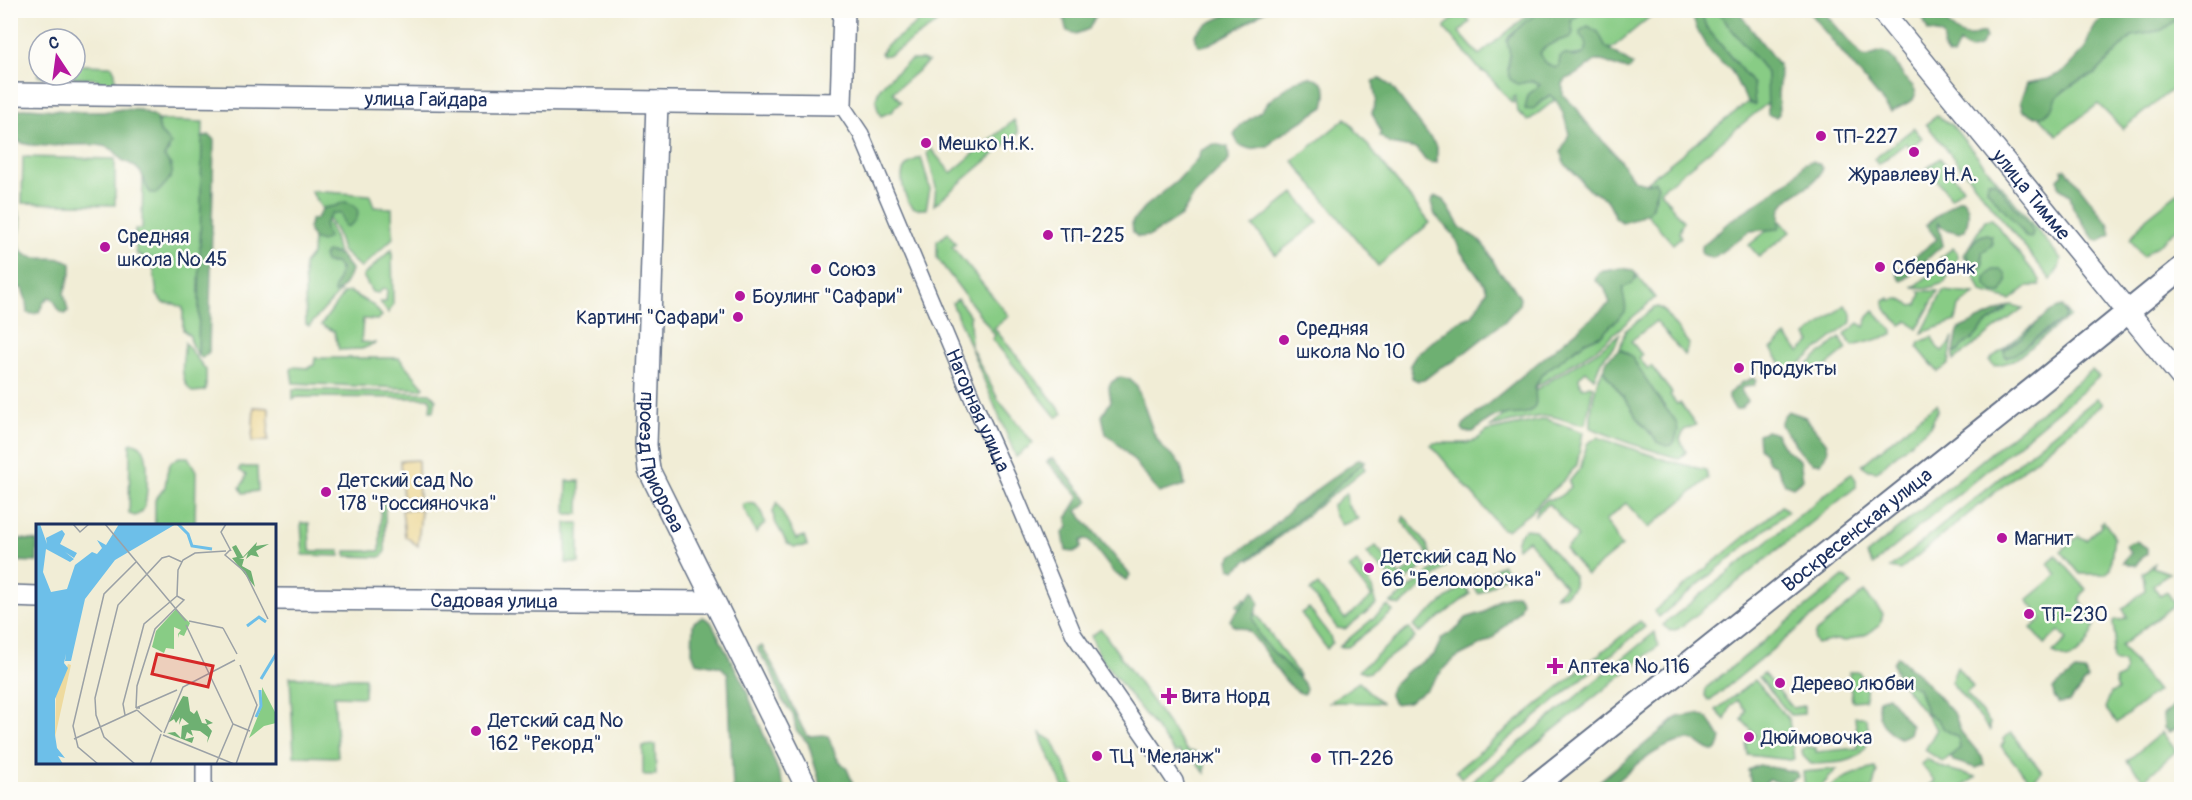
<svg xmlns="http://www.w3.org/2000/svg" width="2192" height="800" font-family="Pangolin,sans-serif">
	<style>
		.green { fill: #88cc85; stroke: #527e72; stroke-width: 1.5; fill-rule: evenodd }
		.forest { fill: #6eb072; stroke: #447068; stroke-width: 1.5 }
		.sand { fill: #eeda9e; stroke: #84847e; stroke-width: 1.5 }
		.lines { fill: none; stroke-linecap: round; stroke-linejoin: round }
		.street-casing { stroke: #667288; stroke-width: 18 }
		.secondary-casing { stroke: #667288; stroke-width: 24 }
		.primary-casing { stroke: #667288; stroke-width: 26 }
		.street { stroke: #fff; stroke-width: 15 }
		.secondary { stroke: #fff; stroke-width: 21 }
		.primary { stroke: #fff; stroke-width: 22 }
		.poi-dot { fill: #b5179e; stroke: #fdfcf7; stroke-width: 2 }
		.labels { text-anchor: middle; stroke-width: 5; stroke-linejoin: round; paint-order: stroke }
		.street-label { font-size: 20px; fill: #1b2f5e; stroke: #fdfcf7 }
		.poi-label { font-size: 20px; fill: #1b2f5e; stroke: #fdfcf7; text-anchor: start }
		.inset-river { fill: none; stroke: #6dbfe9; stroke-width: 3 }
		.inset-road { fill: none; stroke: #9ba1a6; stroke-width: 1.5 }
		.view { fill: #d62828; fill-opacity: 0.15; stroke: #d62828; stroke-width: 3 }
		.inset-edge { fill: none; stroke: #1b2f5e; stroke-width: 3 }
	</style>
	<rect width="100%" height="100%" fill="#fdfcf7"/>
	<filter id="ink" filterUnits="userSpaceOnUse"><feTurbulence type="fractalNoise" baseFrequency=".0167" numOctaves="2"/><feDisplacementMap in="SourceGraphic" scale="12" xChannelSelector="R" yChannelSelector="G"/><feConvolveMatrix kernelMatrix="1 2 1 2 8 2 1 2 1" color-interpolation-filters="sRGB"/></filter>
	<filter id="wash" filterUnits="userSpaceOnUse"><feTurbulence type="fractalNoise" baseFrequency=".008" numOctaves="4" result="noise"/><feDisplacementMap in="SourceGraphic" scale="24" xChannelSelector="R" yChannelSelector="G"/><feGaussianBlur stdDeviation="1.35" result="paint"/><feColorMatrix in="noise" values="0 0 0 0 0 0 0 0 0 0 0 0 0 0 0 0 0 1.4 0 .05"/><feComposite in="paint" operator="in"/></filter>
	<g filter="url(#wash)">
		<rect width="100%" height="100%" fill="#f1edd6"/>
		<path class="green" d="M914 11H947L933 26 891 54 883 56 881 53 885 47 916 24 917 21Z
			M1533 11H1542L1525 22 1509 37 1507 41 1510 54 1508 65 1510 79 1517 84 1532 81 1540 85 1528 95 1526 109 1539 104 1550 95 1555 100 1528 121 1518 112 1515 96 1513 97 1514 102 1512 103 1486 73 1481 71 1445 29V26L1461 12 1470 22 1459 32 1479 55Z
			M1589 11H1630C1636 16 1648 11 1657 11L1611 49 1606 47 1598 32 1586 42 1587 46 1584 54 1560 57 1559 66 1555 68 1545 62 1540 53C1546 43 1560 40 1571 37L1573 32 1571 22 1575 17Z
			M1703 11H1714L1722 17 1767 73 1769 102 1660 191 1683 221 1679 233 1681 237 1673 244 1646 213C1656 206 1658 192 1655 182L1645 183 1748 102 1751 104 1749 79 1706 27 1701 12Z
			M2181 16V82L2123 129 2098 104 2057 135 2040 117 2049 112 2057 97 2064 91 2077 82 2095 74 2132 36 2162 30Z
			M911 60H922L928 62 893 92 901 102 895 107 893 111 881 116C865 89 893 76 911 60Z
			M84 65 112 66 115 72V86L111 88 96 79 38 76V66L39 75H75V66Z
			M1937 116 1951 124 2061 259 2059 268 2051 280 1926 124ZM1989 181 1995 182 2031 227 2026 237 2014 219 1987 189Z
			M1346 118 1430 223 1378 266 1293 161Z
			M158 120 203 122 198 355 191 344 190 336 183 330V308L175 304 163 303 157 295 152 258H144L136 253 135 229H142L143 175 145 179 172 166 164 157 169 151V141L160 132Z
			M1014 120 1019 133 934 205 936 187 927 153 931 149 951 173Z
			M1914 128 1922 138 1911 148 1906 143 1878 165 1874 159Z
			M23 157 115 159V205L22 203Z
			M921 157 930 189 926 209C922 209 917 210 913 207 905 202 900 179 903 171 905 164 915 160 921 157Z
			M1940 158 1963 188 1951 198 1927 168Z
			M2181 190V226L2143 257 2130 239 2146 218Z
			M311 191 370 195 374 207 392 208 393 238 361 268 342 251 337 233Z
			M1294 193 1318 222 1276 255 1253 226Z
			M1992 219 2040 280V286H2028L2010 300 1981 292C1978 280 1969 267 1964 255L1985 220ZM1991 236 1992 245 1982 252 1983 266 1979 269 1972 266 1967 257C1969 243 1978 239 1991 236Z
			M326 220 333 233 338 254 330 252 326 263H335C346 271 335 282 334 293L340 292 309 326 306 324 304 264 312 254 313 239Z
			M1780 220 1790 232 1759 257 1749 245Z
			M948 233 956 244 952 247 1009 316 994 328 1063 413 1058 417H1056L992 339 995 335 937 258V241Z
			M1953 248 1957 252 1958 257 1944 283 1929 288 1912 287 1917 285 1942 264 1943 259 1940 258Z
			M392 249 393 305 388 313 380 302H386L387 290 384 288 378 293 372 292 363 276Z
			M1636 274 1655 298 1596 349 1535 387 1542 374 1585 342 1601 335 1621 316 1623 287 1636 280Z
			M1919 291H1938L1917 329 1908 321 1901 325C1894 318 1884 311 1884 301L1889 298V300L1901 299 1912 306 1917 305 1921 293Z
			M1943 291 1975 294 1959 306 1956 321 1922 333Z
			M350 292 374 306 382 316 377 320 363 319 361 342 376 343 362 349 339 350 334 331 321 325 344 293Z
			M958 299 970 316 971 347 998 399 1033 443 1016 457 952 303Z
			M1845 305 1852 314V322L1792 370 1784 368 1771 349 1786 336 1799 352 1811 342 1806 336Z
			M2012 305 2023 308 1954 360V352H1956L1962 346 1974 338 1985 325 2006 311 2005 309H2003Z
			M1658 307 1663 310 1689 344 1684 355 1656 321 1631 341 1642 355 1639 358 1648 369 1651 366 1672 393 1670 395 1677 404 1680 403 1696 425 1684 430 1680 439 1686 452 1680 459 1629 443 1591 428C1590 410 1594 384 1604 368L1605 373 1631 407 1636 417 1658 442 1675 420C1664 407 1654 392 1644 377 1637 366 1633 355 1620 349L1625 331 1654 308Z
			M1874 311 1893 331V335L1853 346 1844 335 1859 323 1864 327 1868 317Z
			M2066 311 2070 316 2013 361 1994 366 1989 360 2036 323 2026 334 2004 350 2007 357C2013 356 2062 321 2066 316Z
			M1619 334 1616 344 1601 361 1594 378 1586 371 1579 377 1580 384 1583 388 1589 385 1593 386 1586 424C1575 426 1561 417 1549 416 1533 415 1508 424 1491 427L1504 415H1509L1535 390 1598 351Z
			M1932 337 1937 347 1942 351 1950 344 1953 337 1949 364 1938 372 1918 348 1920 342Z
			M1840 338 1847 349 1823 369H1802Z
			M185 343 206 370V389L204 391 192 392C178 379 183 360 185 343Z
			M315 358H399L424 387 421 389 293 383 291 370 293 367 308 368 314 365Z
			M2092 370 2099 377 1873 565 1866 555Z
			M293 389 430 393 436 399 434 411H430L431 401 429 398 298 397 293 399Z
			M2097 398 2103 404 1900 570 1890 568Z
			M1936 404 1938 409 1931 425 1877 471 1869 470 1862 465Z
			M1546 419 1583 432 1577 465 1565 479 1534 508 1531 512 1507 530 1502 529 1431 445 1433 443H1467L1476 440 1488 431Z
			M1597 437 1669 461 1706 470 1708 479 1649 528 1626 503 1605 521 1613 531 1619 544 1622 546 1587 575 1565 549 1578 537 1549 504 1535 515 1537 508 1548 499C1556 501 1565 493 1571 487L1569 482 1581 467 1587 444Z
			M133 443C138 444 142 446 144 451 149 460 148 501 143 510 141 514 139 514 135 516L129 514 130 444Z
			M179 457H188L196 471 195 525H155V500L165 487 167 472 171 462Z
			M1359 459 1365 469 1250 560 1245 554Z
			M240 467H257L258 491 243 493 240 487 244 482 246 475 239 470Z
			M1852 473 1856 480V487L1686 623 1678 629 1670 631 1663 625Z
			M567 481H580L579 514H566Z
			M1346 493 1347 504 1358 519 1342 525 1334 515 1332 506Z
			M381 495H385V553L380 557 346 556V551H380Z
			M747 503 755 504 761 511 765 523 756 533 742 505Z
			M777 503 796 539 804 536 807 546 794 547 787 543 774 520 773 511Z
			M1782 506 1788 511 1659 617 1654 611Z
			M1404 516C1436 555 1442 553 1400 585L1372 560 1367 553 1376 546 1400 576 1428 554 1402 521Z
			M2103 520 2114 536 2110 570 2105 574H2080L2061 551 2079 536 2086 540 2102 525 2100 524Z
			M301 523H309L310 551H340V556L303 555Z
			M566 523H579V563H566Z
			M1525 529 1535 530 1574 576V586L1565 595 1556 596 1565 586 1528 540 1517 548C1515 542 1519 533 1525 529Z
			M2056 555 2086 589C2084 593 2078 597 2080 601 2082 607 2088 611 2091 615 2101 629 2082 656 2067 659L2053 653 2067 639 2059 631 2045 644 2031 628 2042 619 2027 600 2057 575 2048 564Z
			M1357 562 1372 588 1376 605 1345 629 1337 628 1310 591 1318 585 1345 619 1372 597 1349 568Z
			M1443 562 1447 566 1400 606 1391 603Z
			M1502 564 1508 574 1479 594 1469 581 1477 573 1482 578Z
			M2154 564 2153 567 2169 573 2153 585 2160 596 2167 592 2175 604 2121 646 2157 691 2117 723 2105 708 2111 693 2118 690 2115 680 2123 676 2125 671 2123 662H2114C2110 653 2114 646 2115 638 2115 634 2113 627 2113 622L2116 619 2120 620 2127 617 2123 609 2145 590 2143 573Z
			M1843 577 1847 578 1852 584 1710 701 1705 696 1706 688Z
			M1464 585 1470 594 1419 633 1413 626Z
			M1864 592 1883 614 1880 625 1867 634 1847 641 1835 640 1817 644 1814 639 1815 633Z
			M1245 598 1299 675 1292 680 1237 605Z
			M1388 606 1393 612 1348 647H1339Z
			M1309 608 1330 636 1332 643 1327 649 1301 613Z
			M1640 621 1645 627 1461 778 1456 771Z
			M1409 628 1415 638 1368 673 1359 670Z
			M1101 629 1187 751 1195 752 1205 765V773L1190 755 1185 759 1179 751 1175 753 1100 657 1091 636Z
			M1655 632 1658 646 1480 789H1463Z
			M1957 667 1973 687 1966 693 1990 723V730L1951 682Z
			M1849 672H1858C1865 678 1869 690 1864 700L1852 701Z
			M1764 673 1793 708 1804 706V714L1790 715 1759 677Z
			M290 677 365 678 364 697 334 696 338 757 294 756Z
			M1898 677 1918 688 1927 714 1937 719 1944 729 1958 737 1960 748 1943 762 1925 750 1937 729 1902 684Z
			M1755 680 1789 720 1794 759 1790 760 1748 755 1746 744 1756 735 1742 720 1746 710 1737 700 1731 706 1725 720 1716 710Z
			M1359 682 1381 703 1329 702Z
			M1855 717H1865C1869 723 1868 728 1868 735 1868 766 1832 763 1811 764L1803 756 1802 750 1806 747 1816 748V752L1858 748Z
			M2162 732 2176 751 2144 780 2127 761Z
			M1040 733 1053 741 1075 789H1070L1068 787 1064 789 1043 743Z
			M2011 733 2042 772 2033 780H2029L2001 746 2004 742 2003 739Z
			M655 745 656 775H643V746Z
			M1927 759 1941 767 1976 777 1959 789H1924L1935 781 1921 764Z
			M1875 768 1877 772 1872 789H1828C1842 777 1857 772 1875 768Z
			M1837 769 1819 789H1805L1803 772Z"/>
		<path class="forest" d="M1236 10 1265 11 1234 31 1210 44 1201 46 1197 44 1195 35C1205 22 1222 18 1236 10Z
			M1542 10 1589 11 1575 17 1571 21 1573 32 1571 37C1560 40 1546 44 1540 53L1544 62 1555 68 1559 66 1560 57 1565 54 1574 57 1584 54C1589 45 1587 42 1580 35V31L1588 26 1598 32 1606 47 1633 65 1630 69C1616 71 1609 59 1595 61L1579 73 1566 79 1563 84V95L1578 110 1586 123 1617 156 1634 180 1645 183 1655 181 1658 186 1650 211 1632 220 1622 222 1614 217C1608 191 1602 201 1586 187 1580 182 1584 185 1580 179 1572 167 1564 170 1561 152L1569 134C1565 119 1562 104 1550 95 1541 99 1537 112 1525 109L1528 95 1540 85 1532 81 1517 84 1510 79 1508 70 1510 54 1507 41 1509 37 1525 22Z
			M1067 11V10L1102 11 1095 17 1089 29 1076 34 1067 31C1064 23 1063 18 1067 11Z
			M1692 11H1703L1701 12 1706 27 1753 84 1755 105C1744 103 1738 82 1732 72 1728 66 1722 64 1718 60 1706 49 1693 26 1692 11Z
			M1714 11H1738L1778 64 1780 74 1778 94 1779 114 1776 117 1768 115 1767 73 1722 17Z
			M1808 11H1823L1862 56 1866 57 1882 52C1894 54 1897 68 1904 77 1909 84 1914 84 1916 93L1913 100 1891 112Z
			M1912 11H1939C1946 21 1955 37 1970 36 1976 35 1978 32 1984 33L1986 38 1979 47 1970 50 1959 43 1953 56 1948 55 1943 48 1944 38 1941 34 1928 31 1923 18Z
			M2112 11H2181V16L2162 30 2132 36 2095 74 2073 84 2057 97 2053 107 2045 115 2036 117 2023 111 2020 102 2027 83 2048 79 2063 72 2085 49 2090 34 2096 24Z
			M1310 77C1328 80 1328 91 1324 107L1277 137 1268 146 1250 149 1239 145 1234 135 1241 125 1261 111 1270 100 1297 80Z
			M1380 79 1391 86 1401 99 1437 147V162L1431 163 1425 160 1417 149 1390 144 1380 136V130L1372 113 1376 100 1373 81Z
			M28 108 83 112H103L122 109 141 110 156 117 160 132 171 144 164 157C180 173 170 179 157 193H151C144 187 146 180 141 173 135 165 130 164 122 160 119 158 116 152 113 150 93 136 25 156 14 137 10 130 10 122 11 114L14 111Z
			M209 135 214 140 209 352 202 358 198 355 202 138Z
			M1214 144 1228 147 1229 160 1194 195 1181 216 1150 236 1138 237 1133 233 1132 222 1145 207 1177 181 1199 157 1200 151Z
			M1811 161 1818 163 1823 168C1815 190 1789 190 1781 209 1779 215 1781 222 1779 229L1750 231 1713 258 1701 254V247L1731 220 1768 196 1778 187 1791 180 1804 164Z
			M2066 169 2108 223 2111 234 2100 241 2094 239 2073 208 2070 195 2059 188 2058 179 2063 174 2062 170Z
			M1988 181 1995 182 2031 227 2033 233 2031 238 2026 237C2015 219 1999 206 1987 189Z
			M11 196C13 206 21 212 21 223 22 231 16 238 19 246 29 269 59 250 71 264V272L64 293 68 311 65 314C55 312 58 299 49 297L44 302 39 312 34 314 27 313 26 300 22 288H15L11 295Z
			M1435 196 1444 200 1460 227 1479 240 1488 251 1499 272 1511 283 1520 298 1519 305 1505 321 1454 361 1441 367 1424 380 1418 381 1412 378 1410 365 1417 354 1457 322 1472 316 1487 291 1485 285 1461 252 1453 234 1435 215 1431 202Z
			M1959 199H1962C1971 208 1969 218 1965 230L1960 233 1945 229 1938 223 1943 245C1931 254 1912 276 1902 281L1899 279 1896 272 1937 239 1926 225Z
			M345 202C362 205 362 221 346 227L344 225 341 214 332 213 324 225 328 238 321 242 313 239 308 228 311 220 317 218 323 208 335 206Z
			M1987 234 1991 236 1992 245 1982 252 1983 266 1979 269 1975 268 1967 257C1968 246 1976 236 1987 234Z
			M327 252 340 255 351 269C350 277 342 292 334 293V291L341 269 335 263 325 262 323 256Z
			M1622 268 1632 270 1636 274C1635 283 1631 285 1623 287 1621 296 1628 303 1625 312L1601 335 1585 342 1542 374 1535 387 1536 406C1524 420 1509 411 1494 417 1485 421 1481 427 1473 432H1464L1462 428 1464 424 1610 303 1604 287 1595 280 1599 272Z
			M1993 270H2001C2010 277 2006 284 2002 293H1993L1986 285V277Z
			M2063 307 2066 316 2063 321 2045 331 2014 355 2005 356 2004 351C2012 344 2021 339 2028 332 2038 323 2048 309 2063 307Z
			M2003 309H2007L1985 325 1974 338 1962 346 1958 352H1954L1958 331 1960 328Z
			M1620 349 1631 356 1660 401 1675 420 1678 430 1675 441 1671 445 1666 446 1658 442 1636 417 1631 407 1605 373C1603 361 1611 355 1620 349Z
			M1120 377 1129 379 1137 386 1154 434 1162 447 1174 457 1181 465 1185 485 1159 493 1136 463 1113 439 1106 434 1102 416 1111 401C1109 386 1105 385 1120 377Z
			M1753 378 1756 380 1754 386 1743 387 1741 390 1747 401 1741 409H1735L1729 399V394L1741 383Z
			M1788 411 1805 417 1827 444 1828 451 1821 463H1813C1807 459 1800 453 1796 446 1794 444 1794 440 1792 438 1782 428 1775 424 1788 411Z
			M1767 431 1776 434 1785 449 1800 460 1803 479 1793 487 1785 484 1776 466 1768 462 1765 454 1759 448 1758 434Z
			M1050 459H1054L1089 501 1077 511 1130 575 1126 580 1114 573 1089 540 1085 539 1081 541V548L1074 552 1066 551 1063 533 1068 527 1067 517 1079 497 1047 462Z
			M1359 459 1365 461 1322 500 1235 570 1230 568 1229 560 1232 556 1266 533 1296 504 1310 496 1317 489Z
			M15 538 37 541V562L11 561V539Z
			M2136 541 2147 548V554L2141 558 2136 565H2129L2123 562 2131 553 2126 546 2129 543Z
			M1254 591 1259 603 1253 619 1261 639 1303 682 1306 688 1304 694C1285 691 1264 645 1249 632 1244 627 1238 628 1232 625L1230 620Z
			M1517 594 1522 601 1519 610 1491 640 1457 657 1446 666 1427 689 1408 702 1394 704 1389 693 1393 685 1407 671 1434 655 1442 638 1458 628 1466 618 1485 612 1499 599Z
			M703 617 711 622 745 687 785 789H733L728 674 721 667 696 662 692 652 693 624 695 621Z
			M762 646 775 669 803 729 808 736 824 735 828 736 837 758 847 769 854 786 853 789H822L808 743 796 730 793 715 782 700 771 670 758 651V647Z
			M1897 656 1922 678 1955 715 1961 732 1982 757 1984 765 1976 768 1953 761 1951 757 1960 748 1958 737 1944 729 1937 719 1927 714 1918 688C1906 683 1894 678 1893 663Z
			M2075 671 2085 672 2088 679 2069 702 2059 703 2054 696 2053 689Z
			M1888 696 1911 726 1909 734 1900 738C1884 730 1875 718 1879 699Z
			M2181 698V727L2169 732 2164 728 2163 715Z
			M1698 714 1708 718 1721 738C1717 763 1705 745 1695 741 1691 739 1686 740 1682 741 1653 748 1630 770 1609 789H1590L1678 717Z
			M1759 765 1796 772 1798 777 1786 783 1769 780 1763 785 1762 789H1752L1748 770Z"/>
		<path class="sand" d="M254 407 269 408 268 440 252 442Z
			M418 460 419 499 403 498 400 461Z
			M402 510H421L418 546 405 536Z"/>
	</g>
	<g filter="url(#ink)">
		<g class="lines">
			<g class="street-casing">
				<g id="street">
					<path id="s1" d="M841 104 861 134 976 407 1008 478 1074 635 1167 769 1175 781 1177 790"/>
					<path d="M204 790V762"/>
				</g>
			</g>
			<g class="secondary-casing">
				<g id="secondary">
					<path id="s2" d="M1881 10 2182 378"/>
					<path id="s3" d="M10 94 841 104 844 10"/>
					<path id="s4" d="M657 102 646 445 649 470 808 790"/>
					<path d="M10 596 38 597"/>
					<path id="s5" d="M274 599 714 602"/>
				</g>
			</g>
			<g class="primary-casing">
				<g id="primary">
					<path id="s6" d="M1530 790 2038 385 2182 268"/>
				</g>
			</g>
			<use href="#street" class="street"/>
			<use href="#secondary" class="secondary"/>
			<use href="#primary" class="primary"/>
		</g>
	</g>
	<g class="poi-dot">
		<circle cx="1821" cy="136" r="6"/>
		<circle cx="926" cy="143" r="6"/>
		<circle cx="1914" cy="152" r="6"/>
		<circle cx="1048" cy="235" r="6"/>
		<circle cx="105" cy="247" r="6"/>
		<circle cx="1880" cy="267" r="6"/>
		<circle cx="816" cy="269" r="6"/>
		<circle cx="740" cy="296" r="6"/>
		<circle cx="738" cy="317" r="6"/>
		<circle cx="1284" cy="340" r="6"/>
		<circle cx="1739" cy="368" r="6"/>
		<circle cx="326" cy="492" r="6"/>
		<circle cx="2002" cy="538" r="6"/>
		<circle cx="1369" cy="568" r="6"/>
		<circle cx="2029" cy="614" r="6"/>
		<path d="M1552 657h6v6h6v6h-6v6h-6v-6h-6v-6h6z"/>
		<circle cx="1780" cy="683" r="6"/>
		<path d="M1166 687h6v6h6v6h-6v6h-6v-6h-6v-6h6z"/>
		<circle cx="476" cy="731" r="6"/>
		<circle cx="1749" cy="737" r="6"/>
		<circle cx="1097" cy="756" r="6"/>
		<circle cx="1316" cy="758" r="6"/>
	</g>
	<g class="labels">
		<g class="street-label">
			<text dy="7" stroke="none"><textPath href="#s3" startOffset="416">улица Гайдара</textPath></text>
			<text dy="7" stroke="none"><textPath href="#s2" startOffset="238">улица Тимме</textPath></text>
			<text dy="7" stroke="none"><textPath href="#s1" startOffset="336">Нагорная улица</textPath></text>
			<text dy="7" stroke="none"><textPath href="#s4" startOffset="363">проезд Приорова</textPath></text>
			<text dy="7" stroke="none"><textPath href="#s6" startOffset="418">Воскресенская улица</textPath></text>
			<text dy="7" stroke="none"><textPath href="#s5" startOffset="220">Садовая улица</textPath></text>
		</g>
		<g class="poi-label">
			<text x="1833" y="143">ТП-227</text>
			<text x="938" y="150">Мешко Н.К.</text>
			<text x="1914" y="181" text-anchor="middle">Журавлеву Н.А.</text>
			<text x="1060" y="242">ТП-225</text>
			<text x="117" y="243">Средняя<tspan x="117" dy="23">школа № 45</tspan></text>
			<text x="1892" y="274">Сбербанк</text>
			<text x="828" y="276">Союз</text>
			<text x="752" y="303">Боулинг "Сафари"</text>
			<text x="726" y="324" text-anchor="end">Картинг "Сафари"</text>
			<text x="1296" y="335">Средняя<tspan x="1296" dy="23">школа № 10</tspan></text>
			<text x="1751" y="375">Продукты</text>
			<text x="338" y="487">Детский сад №<tspan x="338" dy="23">178 "Россияночка"</tspan></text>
			<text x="2014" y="545">Магнит</text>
			<text x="1381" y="563">Детский сад №<tspan x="1381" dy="23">66 "Беломорочка"</tspan></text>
			<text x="2041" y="621">ТП-230</text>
			<text x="1567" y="673">Аптека № 116</text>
			<text x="1792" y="690">Дерево любви</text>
			<text x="1181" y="703">Вита Норд</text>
			<text x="488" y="727">Детский сад №<tspan x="488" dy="23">162 "Рекорд"</tspan></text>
			<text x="1761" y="744">Дюймовочка</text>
			<text x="1109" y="763">ТЦ "Меланж"</text>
			<text x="1328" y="765">ТП-226</text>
		</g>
	</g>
	<g transform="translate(36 524)">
		<rect width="240" height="240" fill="#f1edd6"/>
		<path d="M140 85 154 99 148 112 143 110V114L142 110 145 106 138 103V125L130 124 128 129 116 123 120 107ZM226 163 240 190V199L228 202 213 214 226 182Z" fill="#88cc85"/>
		<path d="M221 18 220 22 233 20 220 27 223 33 215 31 210 35 212 29 207 34 203 35H208L206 42 215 47 219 63 196 34 201 33 196 23 200 21 207 33ZM147 172 152 173 154 187 158 190 161 186 166 199 171 200 169 195H170L177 199 171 201 176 207 171 219 172 213 164 207 155 206 157 212 151 208 149 215 158 213 156 219 131 209 139 208 145 214 146 202 153 200 146 194 143 201 144 193 140 199 138 195 132 199Z" fill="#6eb072"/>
		<path d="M32 140 35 141 19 213 20 172Z" fill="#eeda9e"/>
		<path d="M0 0H4L11 20 10 14 26 6 29 10 24 20 41 29 38 34 29 28 38 35 34 38 10 25 7 48 15 68 31 65 39 41 56 28 61 30 66 24 61 16 70 21 83 0H140L79 36 49 75 35 137H29L30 130 28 139 32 144 19 175V211L21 224 29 234 22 232 27 240H0Z" fill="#6dbfe9"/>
		<path class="inset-river" d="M142 0 152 10 156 22 176 25M211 102 223 93 230 98M225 155 240 130M220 193 225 182 224 166"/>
		<path class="inset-road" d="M37 0 44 8 53 0M69 0 150 97M190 0 185 8 195 27M194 26 189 31 209 48 232 95M141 72 142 46 147 36 159 29 190 27M153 97 187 104M150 101 197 200 214 207M187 104 201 130M100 184 101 162 119 105 148 76 141 72M104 184H100L141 166M101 186 126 208M89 191 87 180 108 100 141 72M128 209 147 163 199 136M127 211 198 240M38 215 101 186M62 240 42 223 37 202 68 70 101 37M99 240 68 213 60 191 59 174 82 81 126 34 133 32 146 38M114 240 125 210M180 240 197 200M200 240 221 181 204 141"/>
		<path class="view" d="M121 130 177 142 172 163 116 150Z"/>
		<rect width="240" height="240" class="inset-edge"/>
	</g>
	<rect width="2192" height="800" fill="none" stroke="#fdfcf7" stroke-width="36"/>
	<g transform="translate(57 57) rotate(347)"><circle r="28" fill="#fdfcf7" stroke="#a3aaba" stroke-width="1.5"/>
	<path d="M0-4.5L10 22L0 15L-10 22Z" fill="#b5179e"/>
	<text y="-9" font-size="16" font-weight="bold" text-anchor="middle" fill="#1b2f5e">С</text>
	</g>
</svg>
